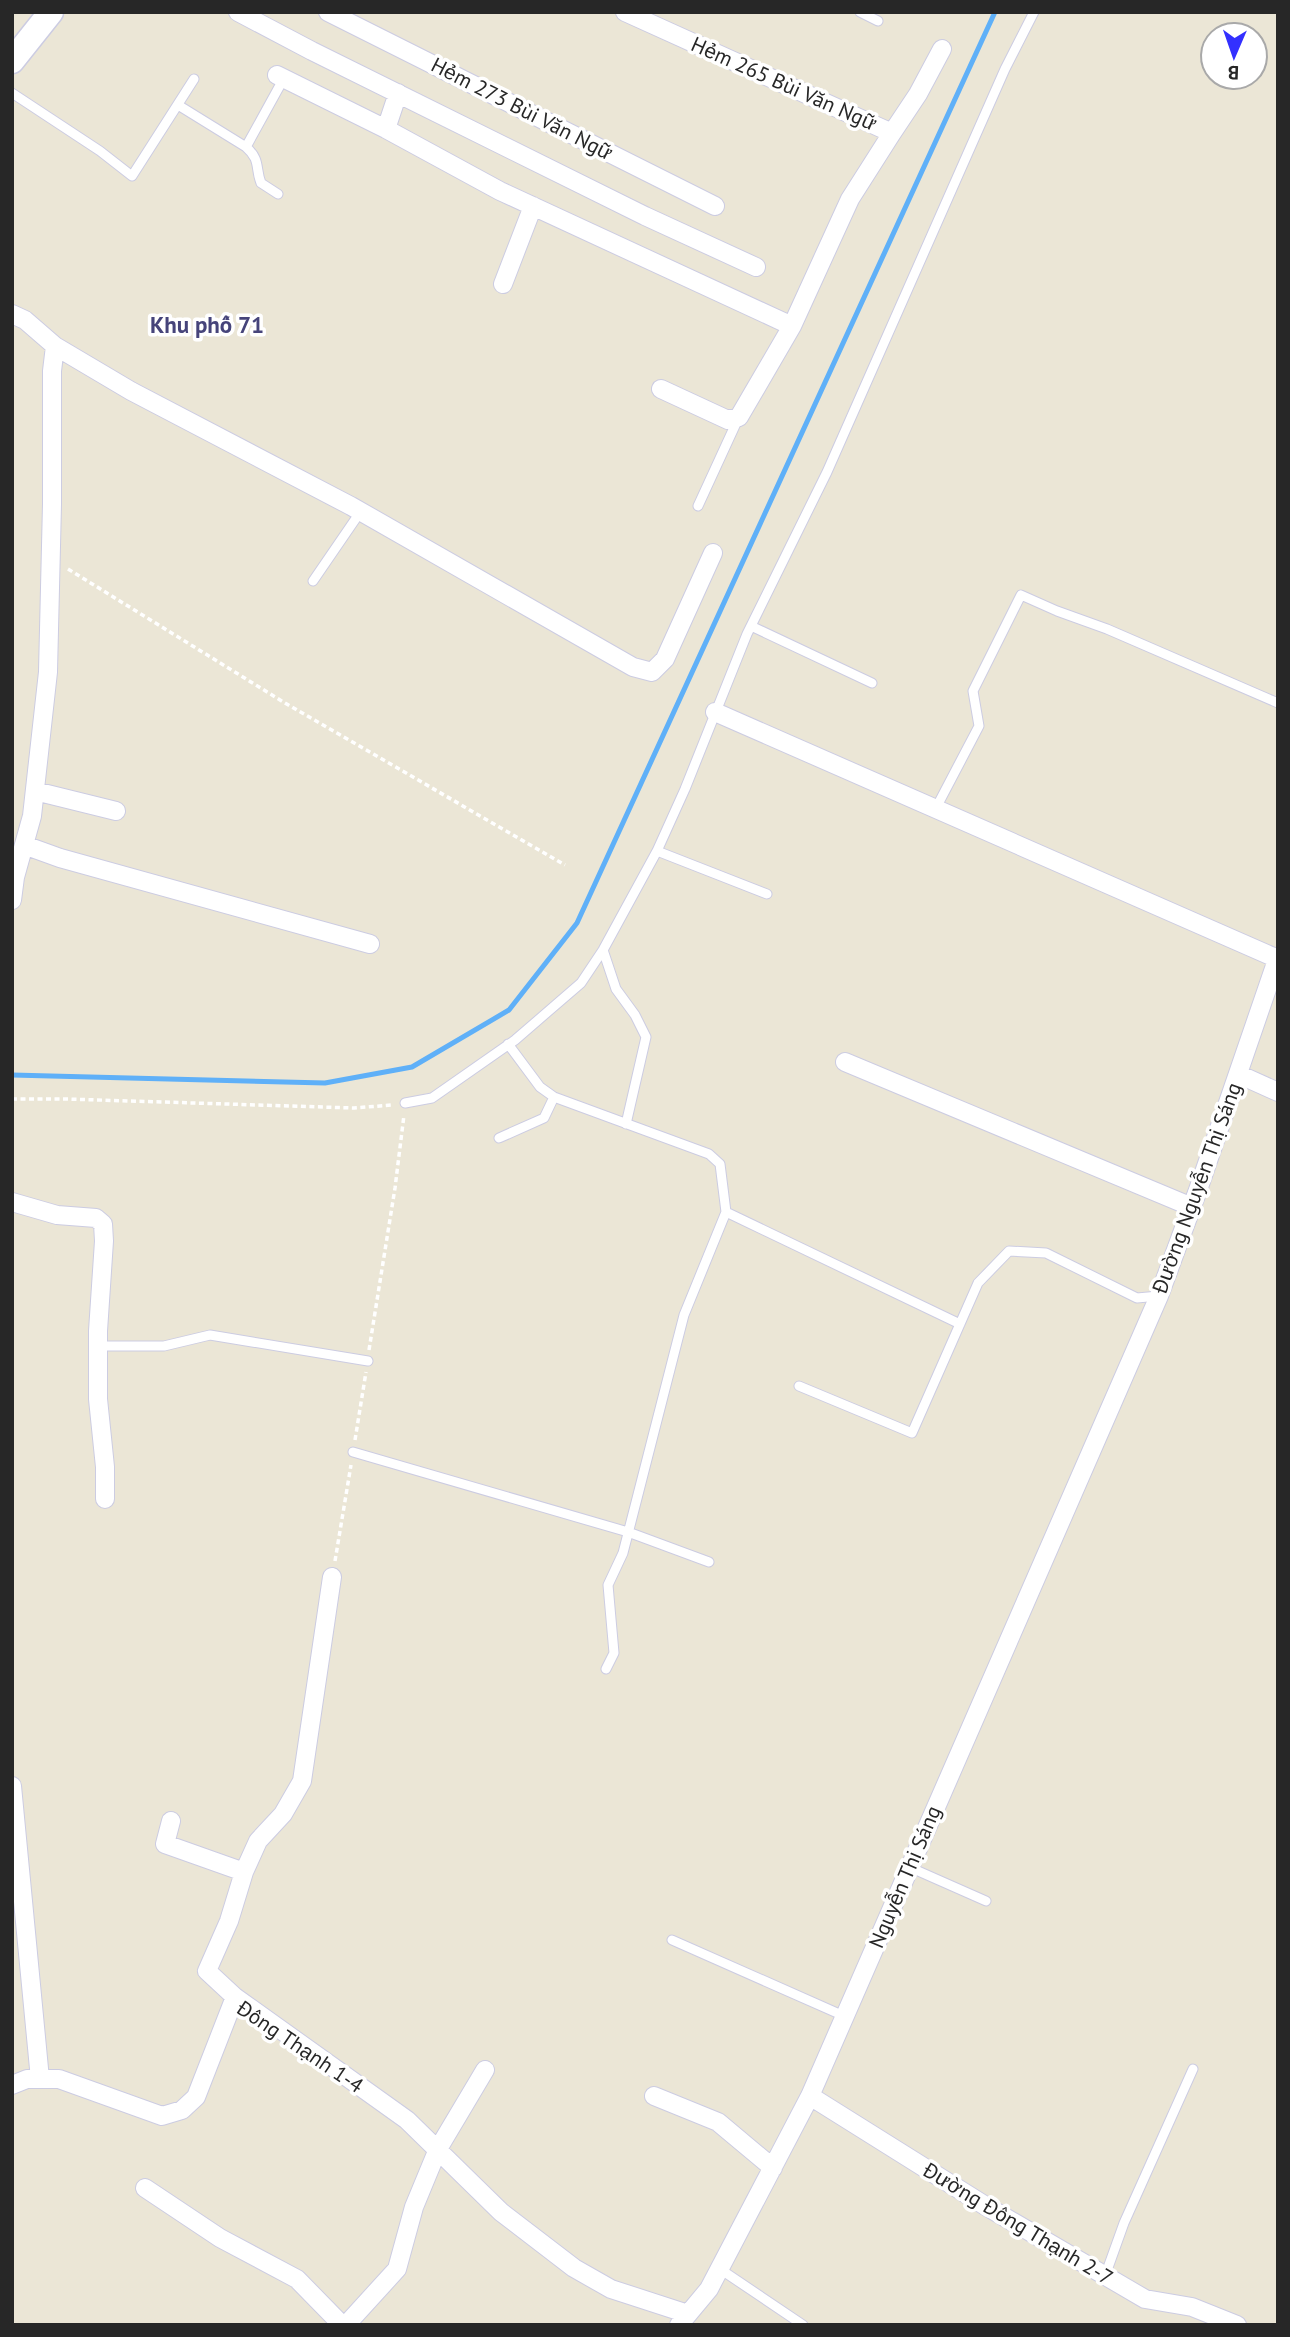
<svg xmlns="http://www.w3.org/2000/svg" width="1290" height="2337" font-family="'PT Sans',sans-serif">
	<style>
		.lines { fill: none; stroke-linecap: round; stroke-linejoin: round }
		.stream { stroke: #5fb0f8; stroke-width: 5 }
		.lane-casing { stroke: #cccce2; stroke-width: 11 }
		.street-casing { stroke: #cccce2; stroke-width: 20 }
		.secondary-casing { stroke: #cccce2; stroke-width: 27 }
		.path { stroke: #fff; stroke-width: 3.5; stroke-dasharray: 5 3.5; stroke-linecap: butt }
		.lane { stroke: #fff; stroke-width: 9 }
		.street { stroke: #fff; stroke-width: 18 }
		.secondary { stroke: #fff; stroke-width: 24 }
		.labels { text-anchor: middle; stroke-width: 7; stroke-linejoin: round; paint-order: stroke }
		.street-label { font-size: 21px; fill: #272727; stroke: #fff }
		.neighbourhood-label { font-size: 23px; font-weight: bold; fill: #46447a; stroke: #fff }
	</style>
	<rect width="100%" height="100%" fill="#ebe6d6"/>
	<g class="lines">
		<path class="stream" d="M12 1075 325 1083 412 1067 509 1010 577 923 995 12"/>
		<g class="lane-casing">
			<path id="lane" d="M860 12 878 21
				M12 93 100 151 132 176 194 79
				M178 105 246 147C261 160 255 168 261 183L278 194
				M246 147 284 78
				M698 506 738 419
				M313 581 361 511
				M751 626 872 683
				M936 808 979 726 973 691 1021 595 1057 611 1107 629 1278 703
				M657 851 767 894
				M603 950 616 989 635 1015 646 1037 626 1124
				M508 1044 540 1087 554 1097 709 1154 720 1164 726 1212
				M405 1103 432 1098 515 1040 581 983 603 950 657 851 685 789 747 634 827 472 1005 69 1034 12
				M499 1138 544 1118 554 1097
				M99 1346H164L210 1335 368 1361
				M799 1386 912 1433 978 1283 1009 1251 1046 1253 1137 1298 1159 1296
				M353 1452 628 1532 709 1562
				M606 1669 614 1653 608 1585 623 1553 684 1315 726 1212 960 1324
				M909 1867 986 1901
				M672 1940 844 2016
				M720 2269 803 2325
				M1105 2276 1124 2223 1193 2069"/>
		</g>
		<g class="street-casing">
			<path id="street" d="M238 12 312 51 645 216 756 267
				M328 12 715 206
				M625 12 892 133 918 94 942 49
				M277 75 386 129 398 93
				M386 129 500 191 792 326 739 417 728 420 661 389
				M503 284 533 206
				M12 314 25 320 55 346 52 371V504L48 672 32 816 15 877 12 900
				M792 326 850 199 892 133
				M55 346 131 391 351 506 633 667 652 672 665 659 713 553
				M715 712 1278 959
				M35 791 116 811
				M24 845 60 858 370 944
				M845 1062 1192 1207
				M1238 1074 1278 1092
				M12 1202 57 1215 96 1218 103 1224 104 1241 98 1331V1399L105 1467V1499
				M12 1786 40 2079
				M171 1821 165 1844 244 1872
				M235 1997 207 1971 229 1921 244 1872 258 1841 283 1814 302 1781 332 1577
				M12 2085 27 2079H59L162 2116 182 2110 196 2097 235 1997 407 2120 501 2212 574 2268 611 2289 688 2314
				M654 2096 718 2122 773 2168
				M810 2096 984 2205 1145 2299 1192 2307 1237 2325
				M145 2188 220 2238 297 2279 342 2325
				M346 2325 397 2269 414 2207 438 2149 485 2070
				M679 2325 709 2289 810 2096 1159 1296 1198 1190 1278 957"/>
		</g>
		<g class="secondary-casing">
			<path id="secondary" d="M12 61 51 12"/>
		</g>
		<path class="path" d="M68 569 285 703 565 865
			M12 1099H66L354 1108 392 1105
			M369 1350 395 1188 404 1115
			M355 1440 366 1372
			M335 1561 351 1465"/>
		<use href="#lane" class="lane"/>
		<use href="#street" class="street"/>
		<use href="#secondary" class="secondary"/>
	</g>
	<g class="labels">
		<g class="street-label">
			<text transform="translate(784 84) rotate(24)" y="7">Hẻm 265 Bùi Văn Ngữ</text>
			<text transform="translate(522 109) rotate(27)" y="7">Hẻm 273 Bùi Văn Ngữ</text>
			<text transform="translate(1197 1188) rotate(-70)" y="7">Đường Nguyễn Thị Sáng</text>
			<text transform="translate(905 1877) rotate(-67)" y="7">Nguyễn Thị Sáng</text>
			<text transform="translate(300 2047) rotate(34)" y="7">Đông Thạnh 1-4</text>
			<text transform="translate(1018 2224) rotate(31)" y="7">Đường Đông Thạnh 2-7</text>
		</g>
		<g class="neighbourhood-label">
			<text x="207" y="333">Khu phố 71</text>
		</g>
	</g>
	<rect width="1290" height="2337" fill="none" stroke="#272727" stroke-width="28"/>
	<g transform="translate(1234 56) rotate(182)"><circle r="33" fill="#ffffff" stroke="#a9a9a9" stroke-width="2"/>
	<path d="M0-5L12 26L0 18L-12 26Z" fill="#3330ff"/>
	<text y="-10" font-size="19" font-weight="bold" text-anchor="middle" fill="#272727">B</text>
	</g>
</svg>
